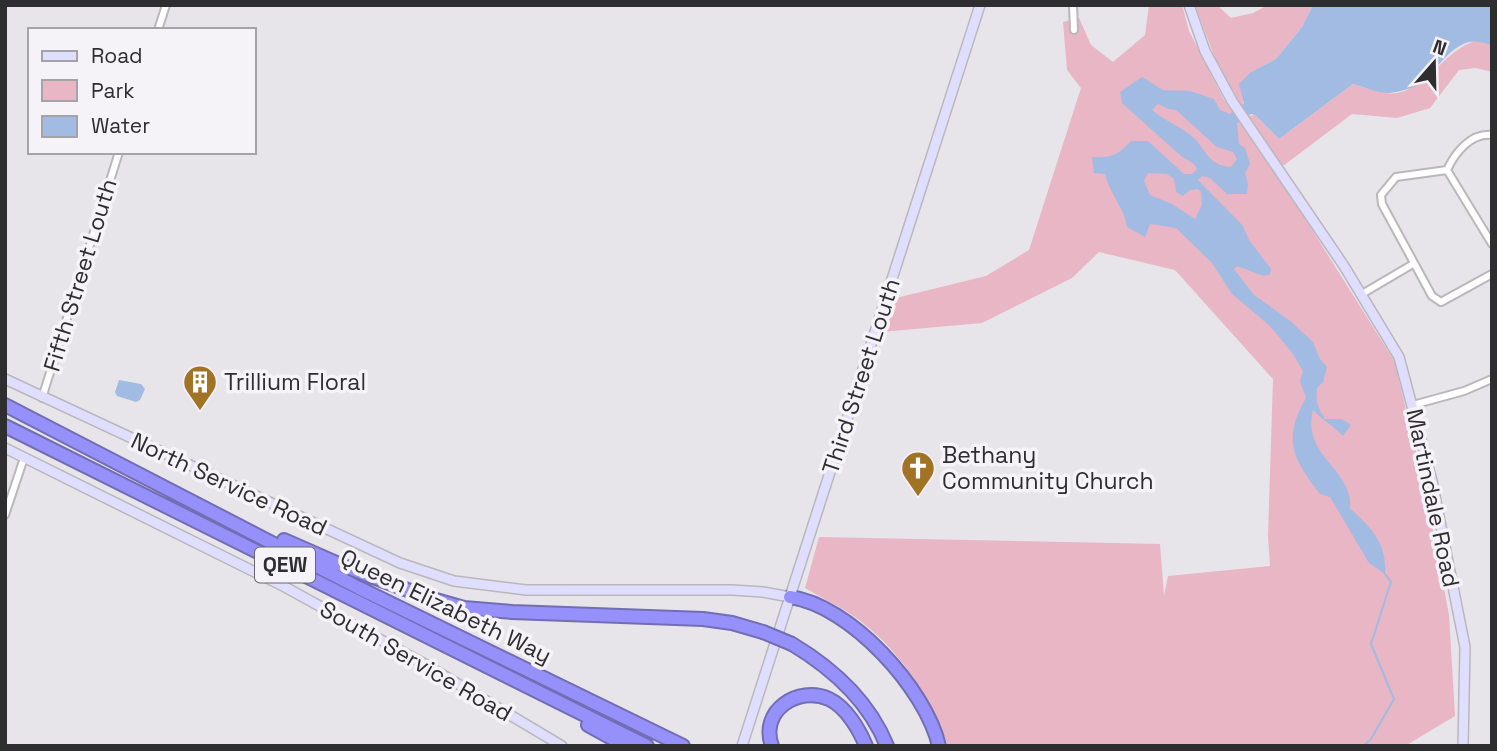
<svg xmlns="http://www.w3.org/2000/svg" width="1497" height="751" font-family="'Space Grotesk',sans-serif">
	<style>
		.green { fill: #e8b6c4 }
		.water { fill: #a2bbe2; fill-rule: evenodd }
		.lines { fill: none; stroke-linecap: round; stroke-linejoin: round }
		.stream { stroke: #a2bbe2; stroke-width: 2 }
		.street-casing { stroke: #bab7bc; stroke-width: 10 }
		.secondary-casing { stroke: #bab7bc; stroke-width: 12 }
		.highway-casing { stroke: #726eb3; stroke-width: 16 }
		.street { stroke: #fff; stroke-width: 6 }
		.secondary { stroke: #e0defe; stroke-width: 9 }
		.highway { stroke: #9691fa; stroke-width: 12 }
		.highway-bridge-casing { stroke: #726eb3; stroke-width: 16; stroke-linecap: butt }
		.highway-bridge { stroke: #9691fa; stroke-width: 12 }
		.labels { text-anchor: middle; stroke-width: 7; stroke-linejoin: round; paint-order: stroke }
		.shield { fill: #f5f2f8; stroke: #6a686b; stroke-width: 2 }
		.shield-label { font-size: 21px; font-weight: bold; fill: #2e2d2f }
		.street-label { font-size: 23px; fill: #2e2d2f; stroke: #f5f2f8 }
		.poi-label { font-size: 23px; fill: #2e2d2f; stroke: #f5f2f8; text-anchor: start }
	</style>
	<rect width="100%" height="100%" fill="#e7e4ea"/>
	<path class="green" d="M1149 5H1182L1189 31 1223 98 1299 209 1395 362 1428 504 1449 615 1455 716 1405 746H948C931 696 896 645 852 615 837 605 820 597 805 588L819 537 1160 544 1164 596 1168 576 1270 566 1268 536 1273 379 1175 270 1099 252 1072 278 982 323 881 332 892 299 986 276 1029 250 1081 88 1067 70 1063 22 1079 18 1091 45 1113 62 1145 35Z
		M1195 5H1217L1231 18 1253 13 1268 5H1313L1302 27 1276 59 1251 72 1242 107 1219 69Z
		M1479 40 1492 46V72L1476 68 1459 70 1430 108 1397 118 1352 114 1283 166 1248 116 1255 115 1279 139 1353 84C1363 87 1375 91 1385 93 1424 99 1443 47 1479 40Z"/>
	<path class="water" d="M1313 5H1492V46C1456 28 1442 69 1416 86 1410 89 1397 92 1390 93 1379 94 1364 87 1353 84L1279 139 1255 115 1251 114 1237 123 1239 144 1245 148 1250 164 1245 173 1248 184 1247 194H1227L1210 178 1202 176 1198 180 1243 226 1249 240 1271 269 1270 274 1264 276 1237 266 1234 269 1254 295 1289 320 1313 342 1320 359 1327 367 1323 382 1317 388C1315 401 1318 408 1325 419H1342L1351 425 1343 436C1334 426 1322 420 1313 410 1301 456 1354 470 1350 508 1372 529 1387 543 1385 574L1369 563 1330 497 1320 494C1293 459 1282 440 1306 398L1300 381 1303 371 1293 354 1270 326 1232 294 1212 263 1176 228 1150 224 1145 237 1127 227C1125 209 1109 193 1105 174L1094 173 1092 157C1112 158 1118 155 1131 141H1148L1184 174H1192L1197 169 1194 164 1181 156 1122 103 1120 92 1142 77 1163 90 1190 91 1214 99 1220 110 1230 114 1244 103 1239 84 1251 72 1276 59 1302 27ZM1158 104 1169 109 1176 110 1217 147 1233 152 1237 159 1231 167C1209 166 1206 150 1194 138 1181 126 1164 121 1152 110ZM1148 173 1167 174 1174 179 1176 192 1183 196 1190 190 1198 189 1201 192 1202 205 1195 219 1172 204 1150 195 1144 181Z
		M119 380 141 384 145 389 140 400 136 402 117 396 115 392Z"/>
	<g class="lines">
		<path class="stream" d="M1363 746 1371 739 1394 699 1371 644 1391 582 1385 574"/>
		<g class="street-casing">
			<path id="street" d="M1073 5 1074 30
				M158 30 166 5
				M1447 170 1396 177 1381 195 1382 204 1432 296 1441 302 1492 274
				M1447 170 1492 244
				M1447 170C1455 153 1470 133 1492 135
				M1362 294 1413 264
				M42 398 119 152
				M1413 405 1464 391 1492 379
				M5 515 24 458"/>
		</g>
		<g class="secondary-casing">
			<path id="secondary" d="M1189 5 1205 51 1232 101 1344 266 1399 357 1432 481 1465 647 1463 746
				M5 379 400 563 454 581 526 590H732L763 592 790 597
				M5 448 285 587 421 662 562 746
				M742 746 980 5"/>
		</g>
		<g class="highway-casing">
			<path id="highway" d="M5 405 359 588 683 746
				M5 426 647 746
				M284 540 341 565 429 598 464 608 512 612 703 619 732 623 763 632
				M790 597C850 605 926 689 939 746
				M792 644C832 668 869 701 887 746
				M588 725 626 746
				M772 746C759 711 798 685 829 699 846 707 859 729 866 746"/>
		</g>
		<use href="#street" class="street"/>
		<use href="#secondary" class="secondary"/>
		<use href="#highway" class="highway"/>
		<g class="highway-bridge-casing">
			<path id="highway-bridge" d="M763 632 792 644"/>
		</g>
		<use href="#highway-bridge" class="highway-bridge"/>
	</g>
	<defs>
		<g id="building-pin" transform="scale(1.75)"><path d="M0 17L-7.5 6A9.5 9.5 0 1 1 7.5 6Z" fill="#a17325" stroke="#f5f2f8"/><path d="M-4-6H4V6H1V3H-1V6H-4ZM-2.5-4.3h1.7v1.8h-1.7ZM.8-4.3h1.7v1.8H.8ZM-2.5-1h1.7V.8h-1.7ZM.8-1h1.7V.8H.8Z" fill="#fff"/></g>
		<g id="church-pin" transform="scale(1.75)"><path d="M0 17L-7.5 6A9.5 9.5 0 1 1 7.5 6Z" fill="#a17325" stroke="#f5f2f8"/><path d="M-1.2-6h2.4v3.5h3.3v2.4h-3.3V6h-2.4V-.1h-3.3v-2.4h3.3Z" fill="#fff"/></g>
	</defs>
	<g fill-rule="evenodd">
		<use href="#building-pin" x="200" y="382"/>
		<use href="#church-pin" x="918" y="468"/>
	</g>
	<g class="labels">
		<rect class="shield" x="255" y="547.5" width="60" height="35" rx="5"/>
		<g class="shield-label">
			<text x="285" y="572">QEW</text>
		</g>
		<g class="street-label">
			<text transform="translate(80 275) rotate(-73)" y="8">Fifth Street Louth</text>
			<text transform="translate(861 376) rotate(-72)" y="8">Third Street Louth</text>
			<text transform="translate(229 484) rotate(25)" y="8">North Service Road</text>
			<text transform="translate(1433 498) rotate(78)" y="8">Martindale Road</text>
			<text transform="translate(446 606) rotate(26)" y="8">Queen Elizabeth Way</text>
			<text transform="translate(416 661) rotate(30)" y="8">South Service Road</text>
		</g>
		<g class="poi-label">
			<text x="224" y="390">Trillium Floral</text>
			<text x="942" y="463">Bethany<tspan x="942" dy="26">Community Church</tspan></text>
		</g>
	</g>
	<rect width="1497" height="751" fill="none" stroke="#2e2d2f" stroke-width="14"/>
	<rect x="28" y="28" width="228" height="126" fill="#f5f2f8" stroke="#a5a3a8" stroke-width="2"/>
	<rect x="42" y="51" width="35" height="10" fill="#e0defe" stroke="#a5a3a8" stroke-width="2"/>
	<text x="91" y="63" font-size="21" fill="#2e2d2f">Road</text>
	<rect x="42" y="80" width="35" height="21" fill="#e8b6c4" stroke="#a5a3a8" stroke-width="2"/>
	<text x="91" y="98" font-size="21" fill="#2e2d2f">Park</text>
	<rect x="42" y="116" width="35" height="21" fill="#a2bbe2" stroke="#a5a3a8" stroke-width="2"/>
	<text x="91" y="133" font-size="21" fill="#2e2d2f">Water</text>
	<g transform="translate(1434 63) rotate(20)" stroke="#f5f2f8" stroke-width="5" paint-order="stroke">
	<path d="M0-5L12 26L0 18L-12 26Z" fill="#2e2d2f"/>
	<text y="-10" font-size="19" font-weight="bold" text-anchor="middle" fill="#2e2d2f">N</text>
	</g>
</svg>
